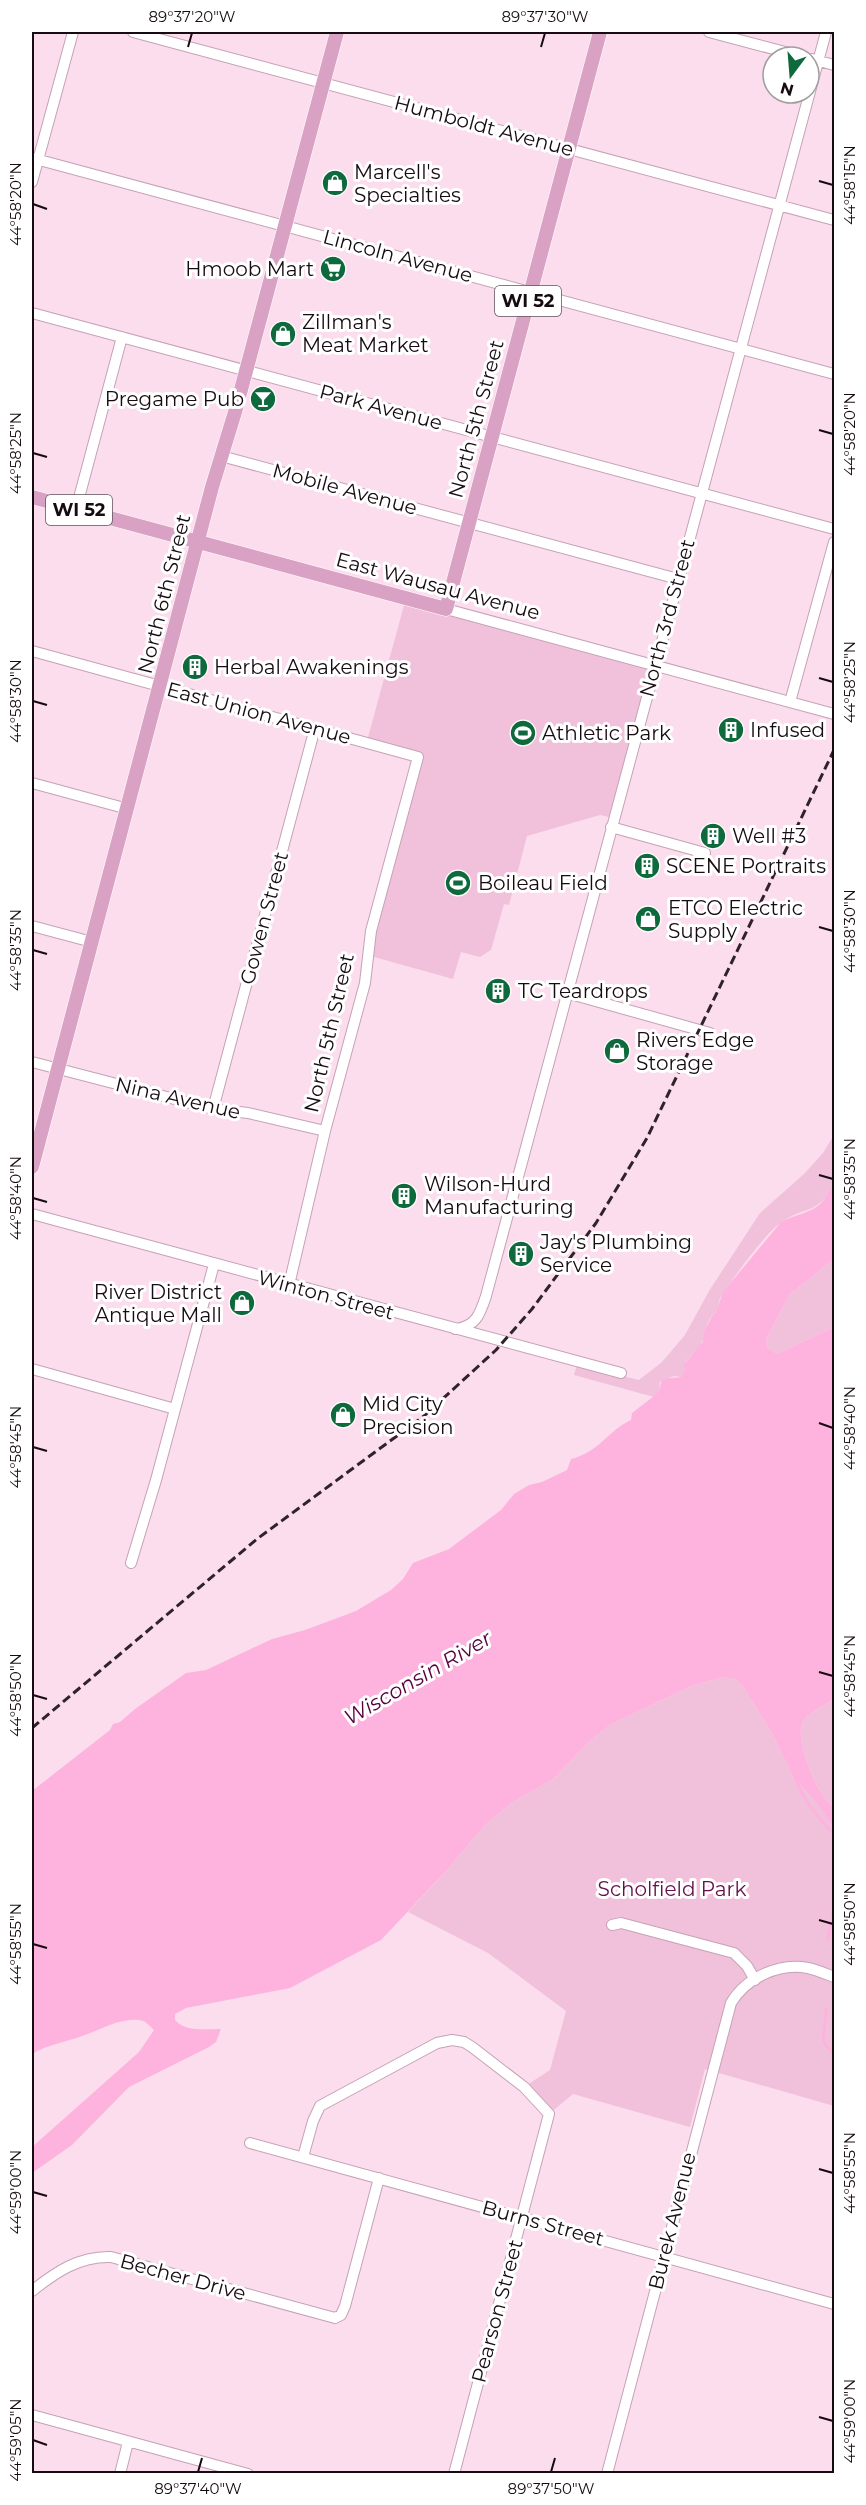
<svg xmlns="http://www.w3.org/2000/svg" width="866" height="2505" font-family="Montserrat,sans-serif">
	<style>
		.green { fill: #f1c1dc }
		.water { fill: #feb3df }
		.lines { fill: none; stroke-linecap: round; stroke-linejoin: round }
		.stream { stroke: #feb3df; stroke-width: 3 }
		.minor-casing { stroke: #c5a2b5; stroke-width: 12 }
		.major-casing { stroke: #fff; stroke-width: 15 }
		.minor { stroke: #fff; stroke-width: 10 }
		.major { stroke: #d9a2c4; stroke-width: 14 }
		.rail { stroke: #2f2229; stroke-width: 3; stroke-dasharray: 9 4.5; stroke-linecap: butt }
		.ticks { fill: none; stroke: #160b11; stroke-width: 2 }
		.labels { text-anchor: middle; stroke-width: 6; stroke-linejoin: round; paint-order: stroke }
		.shield { fill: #fff; stroke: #5c5458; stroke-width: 1.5 }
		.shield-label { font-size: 18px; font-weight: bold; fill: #160b11 }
		.street-label { font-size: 20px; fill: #160b11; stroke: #fff }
		.poi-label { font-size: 20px; fill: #160b11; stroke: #fff; text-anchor: start }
		.park-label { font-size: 20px; fill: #640e4a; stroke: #fff }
		.water-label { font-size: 21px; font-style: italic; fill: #58003f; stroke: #fff }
		.neatline { fill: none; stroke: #160b11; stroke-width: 2 }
		.ticks-label { font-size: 15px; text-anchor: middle; fill: #160b11 }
	</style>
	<rect width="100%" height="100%" fill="#fbdded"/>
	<path class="green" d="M406 598 653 664 613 818 600 815 527 836 509 905 504 904 491 950 480 957 461 952 453 979 367 955 419 756 367 741Z
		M834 1135C834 1146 838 1176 833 1185 818 1215 805 1206 783 1221 765 1233 735 1276 722 1295 718 1300 719 1307 716 1312 707 1319 706 1329 704 1339 703 1342 688 1360 685 1362L686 1371 681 1377 674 1376 660 1382 659 1391 654 1397 574 1375 577 1365 639 1380 662 1362 685 1335 709 1291 760 1213 804 1174 823 1153Z
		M834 1259V1327L777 1354 768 1348 766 1340 789 1295Z
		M724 1677 735 1679 742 1685 773 1735 793 1777 814 1800 834 1828V2106L705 2069 690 2127 573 2094 549 2114 524 2087 550 2070 566 2011 488 1953 408 1912 448 1869 485 1825 510 1804 553 1779 591 1740 610 1725 691 1686Z
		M834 1699V1808C830 1804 825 1799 822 1794 813 1781 793 1734 804 1720 810 1712 825 1705 834 1699Z"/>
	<path class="water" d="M834 1183V1259L789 1295 766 1340 768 1348 777 1354 834 1327V1699C825 1705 810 1712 804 1720 793 1734 813 1781 822 1794 825 1799 830 1804 834 1808V1828L814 1800 793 1777 773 1735 742 1685 735 1679 724 1677 691 1686 610 1725 591 1740 553 1779 510 1804 485 1825 448 1869 381 1940 290 1988 186 2008 175 2014V2020C185 2032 206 2029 221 2029L216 2042 209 2047 129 2087 72 2145 32 2173V2147L139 2052 154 2030C149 2025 145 2020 138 2020 120 2018 102 2029 85 2035 66 2042 49 2044 32 2054V1791L110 1730 113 1724 120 1722 135 1709 186 1673 206 1670 272 1639 305 1630 356 1611 391 1590 403 1579 413 1563 449 1549 501 1510 514 1494 529 1485 542 1482 567 1470 571 1459C601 1451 606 1432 631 1420L632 1413 654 1396 659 1391 662 1379 681 1377 685 1371 683 1364C692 1358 694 1349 703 1342L704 1332 712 1316 716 1312 723 1292 781 1222C793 1215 812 1213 821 1203 826 1198 830 1189 834 1183Z"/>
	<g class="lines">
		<path class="stream" d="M795 1777C803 1800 817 1817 834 1834
			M828 1939 834 1907
			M826 2008C828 2027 815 2041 834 2053"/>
		<g class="minor-casing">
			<path id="minor" d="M133 32 834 220
				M709 32 804 57
				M812 59 834 65
				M32 158 834 374
				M32 182 73 32
				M32 313 834 529
				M221 456 678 579
				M76 509 122 337
				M446 609 834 714
				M32 651 418 757 371 931 365 983 325 1131 289 1285
				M790 702 834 542
				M32 783 128 809
				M611 827 705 853
				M32 926 92 942
				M567 993 710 1033
				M32 1062 213 1109 248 1113 325 1131
				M213 1109 315 728
				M32 1214 621 1373
				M455 1329C476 1327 480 1314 486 1296L826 32
				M32 1369 175 1409
				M131 1563 156 1480 214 1264
				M612 1925 621 1923 734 1953 747 1966 755 1980
				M250 2143 834 2304
				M303 2157 313 2121 320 2106 437 2043 452 2040 464 2042 472 2047 524 2087 549 2114 454 2474
				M32 2291C56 2272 79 2256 111 2257L335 2318 341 2315 345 2306 379 2178
				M32 2415 248 2474
				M120 2474 128 2442
				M607 2474 731 2003C746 1978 779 1962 808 1968 817 1970 826 1974 834 1977"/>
		</g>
		<g class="major-casing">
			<path id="major" d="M32 497 446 609 600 32
				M32 1167 212 487 235 412 337 32"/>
		</g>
		<use href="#minor" class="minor"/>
		<use href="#major" class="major"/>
		<path class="rail" d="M32 1728 257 1539 424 1416 496 1350 532 1309 596 1223 647 1138 834 750"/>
	</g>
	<path class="ticks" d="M188 47 192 33M541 47 545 33M819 181 833 185M33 204 47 209M819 430 833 434M33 453 47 457M819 678 833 682M33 701 47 705M819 927 833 931M33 950 47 954M819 1175 833 1179M33 1198 47 1202M819 1423 833 1428M33 1447 47 1451M819 1672 833 1676M33 1695 47 1699M819 1920 833 1924M33 1944 47 1948M819 2169 833 2173M33 2192 47 2196M819 2417 833 2421M33 2440 47 2445M198 2472 202 2458M551 2472 555 2458"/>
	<defs>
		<g id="shop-disc" transform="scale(1.35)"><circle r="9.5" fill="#0e693c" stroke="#fff"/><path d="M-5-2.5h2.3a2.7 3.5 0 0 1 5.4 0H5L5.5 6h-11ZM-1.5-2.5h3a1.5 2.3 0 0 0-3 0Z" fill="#fff"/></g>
		<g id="supermarket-disc" transform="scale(1.35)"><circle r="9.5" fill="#0e693c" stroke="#fff"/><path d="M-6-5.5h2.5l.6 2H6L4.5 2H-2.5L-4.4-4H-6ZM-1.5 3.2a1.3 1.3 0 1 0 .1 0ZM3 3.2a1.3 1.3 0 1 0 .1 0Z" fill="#fff"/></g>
		<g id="bar-disc" transform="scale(1.35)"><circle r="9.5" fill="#0e693c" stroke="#fff"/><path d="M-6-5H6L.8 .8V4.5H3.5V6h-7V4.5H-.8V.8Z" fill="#fff"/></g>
		<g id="building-disc" transform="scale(1.35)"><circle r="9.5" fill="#0e693c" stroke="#fff"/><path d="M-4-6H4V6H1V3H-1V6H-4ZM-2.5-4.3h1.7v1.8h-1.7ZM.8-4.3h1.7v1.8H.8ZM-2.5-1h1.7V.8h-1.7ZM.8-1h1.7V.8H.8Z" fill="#fff"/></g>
		<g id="stadium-disc" transform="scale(1.35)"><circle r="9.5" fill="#0e693c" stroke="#fff"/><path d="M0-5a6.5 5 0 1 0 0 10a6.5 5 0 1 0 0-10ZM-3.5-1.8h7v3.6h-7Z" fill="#fff"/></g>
	</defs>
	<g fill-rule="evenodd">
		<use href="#shop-disc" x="335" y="183"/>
		<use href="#supermarket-disc" x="333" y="269"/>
		<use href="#shop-disc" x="283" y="334"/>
		<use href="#bar-disc" x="263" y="399"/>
		<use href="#building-disc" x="195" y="667"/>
		<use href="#building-disc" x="731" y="730"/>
		<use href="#stadium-disc" x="523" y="733"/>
		<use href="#building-disc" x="713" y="836"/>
		<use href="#building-disc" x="647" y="866"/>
		<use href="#stadium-disc" x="458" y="883"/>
		<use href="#shop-disc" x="648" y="919"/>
		<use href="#building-disc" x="498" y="991"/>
		<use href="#shop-disc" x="617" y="1051"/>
		<use href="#building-disc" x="404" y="1196"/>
		<use href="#building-disc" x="521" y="1254"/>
		<use href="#shop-disc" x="242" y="1303"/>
		<use href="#shop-disc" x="343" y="1415"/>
	</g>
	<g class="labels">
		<g class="shield">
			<rect x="495" y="286" width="66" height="30" rx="4.5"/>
			<rect x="46" y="495" width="66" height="30" rx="4.5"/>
		</g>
		<g class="shield-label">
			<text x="528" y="307">WI 52</text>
			<text x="79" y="516">WI 52</text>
		</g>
		<g class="street-label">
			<text transform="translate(484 126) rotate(15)" y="7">Humboldt Avenue</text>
			<text transform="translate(398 256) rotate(15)" y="7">Lincoln Avenue</text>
			<text transform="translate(381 407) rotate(15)" y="7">Park Avenue</text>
			<text transform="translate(476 419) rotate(-75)" y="7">North 5th Street</text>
			<text transform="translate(345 489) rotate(15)" y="7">Mobile Avenue</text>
			<text transform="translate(438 586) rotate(15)" y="7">East Wausau Avenue</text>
			<text transform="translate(164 594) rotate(-76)" y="7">North 6th Street</text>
			<text transform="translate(667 618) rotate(-75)" y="7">North 3rd Street</text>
			<text transform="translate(259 713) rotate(15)" y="7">East Union Avenue</text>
			<text transform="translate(264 918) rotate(-75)" y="7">Gowen Street</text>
			<text transform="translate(329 1033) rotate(-77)" y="7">North 5th Street</text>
			<text transform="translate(178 1098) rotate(13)" y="7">Nina Avenue</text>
			<text transform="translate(326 1295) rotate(15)" y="7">Winton Street</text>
			<text transform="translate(672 2221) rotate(-76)" y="7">Burek Avenue</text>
			<text transform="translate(543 2223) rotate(15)" y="7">Burns Street</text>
			<text transform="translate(183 2277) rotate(15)" y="7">Becher Drive</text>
			<text transform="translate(497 2311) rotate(-75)" y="7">Pearson Street</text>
		</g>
		<g class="poi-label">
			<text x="354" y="179">Marcell's<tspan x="354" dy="23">Specialties</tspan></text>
			<text x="314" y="276" text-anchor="end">Hmoob Mart</text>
			<text x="302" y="329">Zillman's<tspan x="302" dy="23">Meat Market</tspan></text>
			<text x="244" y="406" text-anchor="end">Pregame Pub</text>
			<text x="214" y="674">Herbal Awakenings</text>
			<text x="750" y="737">Infused</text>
			<text x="542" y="740">Athletic Park</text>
			<text x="732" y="843">Well #3</text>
			<text x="666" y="873">SCENE Portraits</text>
			<text x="478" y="890">Boileau Field</text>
			<text x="668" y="915">ETCO Electric<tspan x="668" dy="23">Supply</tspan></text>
			<text x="518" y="998">TC Teardrops</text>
			<text x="636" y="1047">Rivers Edge<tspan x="636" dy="23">Storage</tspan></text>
			<text x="424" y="1191">Wilson-Hurd<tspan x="424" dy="23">Manufacturing</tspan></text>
			<text x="540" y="1249">Jay's Plumbing<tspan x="540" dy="23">Service</tspan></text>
			<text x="222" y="1299" text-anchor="end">River District<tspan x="222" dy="23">Antique Mall</tspan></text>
			<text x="362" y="1411">Mid City<tspan x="362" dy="23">Precision</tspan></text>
		</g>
		<g class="park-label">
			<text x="672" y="1896">Scholfield Park</text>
		</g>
		<g class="water-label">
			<text transform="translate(418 1678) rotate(-30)" y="7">Wisconsin River</text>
		</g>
	</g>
	<rect width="866" height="2505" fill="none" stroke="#ffffff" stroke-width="66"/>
	<g transform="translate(791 75) rotate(196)"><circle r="28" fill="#ffffff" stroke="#a29da0" stroke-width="1.5"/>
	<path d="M0-4.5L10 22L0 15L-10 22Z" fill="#0e693c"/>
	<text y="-9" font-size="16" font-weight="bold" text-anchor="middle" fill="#160b11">N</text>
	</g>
	<rect x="33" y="33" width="800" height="2439" class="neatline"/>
	<g class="ticks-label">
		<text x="192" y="22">89°37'20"W</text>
		<text x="545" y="22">89°37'30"W</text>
		<text transform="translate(850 185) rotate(-90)" y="5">44°58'15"N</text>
		<text transform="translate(16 204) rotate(-90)" y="5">44°58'20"N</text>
		<text transform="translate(850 434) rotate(-90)" y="5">44°58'20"N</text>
		<text transform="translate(16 453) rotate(-90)" y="5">44°58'25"N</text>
		<text transform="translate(850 682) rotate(-90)" y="5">44°58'25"N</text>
		<text transform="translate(16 701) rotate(-90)" y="5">44°58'30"N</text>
		<text transform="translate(850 931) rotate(-90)" y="5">44°58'30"N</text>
		<text transform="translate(16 950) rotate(-90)" y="5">44°58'35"N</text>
		<text transform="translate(850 1179) rotate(-90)" y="5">44°58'35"N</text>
		<text transform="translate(16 1198) rotate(-90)" y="5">44°58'40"N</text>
		<text transform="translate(850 1428) rotate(-90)" y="5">44°58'40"N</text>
		<text transform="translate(16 1447) rotate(-90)" y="5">44°58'45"N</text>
		<text transform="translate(850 1676) rotate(-90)" y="5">44°58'45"N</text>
		<text transform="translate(16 1695) rotate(-90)" y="5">44°58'50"N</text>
		<text transform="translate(850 1924) rotate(-90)" y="5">44°58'50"N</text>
		<text transform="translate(16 1944) rotate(-90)" y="5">44°58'55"N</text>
		<text transform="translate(850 2173) rotate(-90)" y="5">44°58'55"N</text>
		<text transform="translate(16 2192) rotate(-90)" y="5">44°59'00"N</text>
		<text transform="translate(850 2421) rotate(-90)" y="5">44°59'00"N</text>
		<text transform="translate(16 2440) rotate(-90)" y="5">44°59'05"N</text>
		<text x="198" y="2494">89°37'40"W</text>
		<text x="551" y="2494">89°37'50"W</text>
	</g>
</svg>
